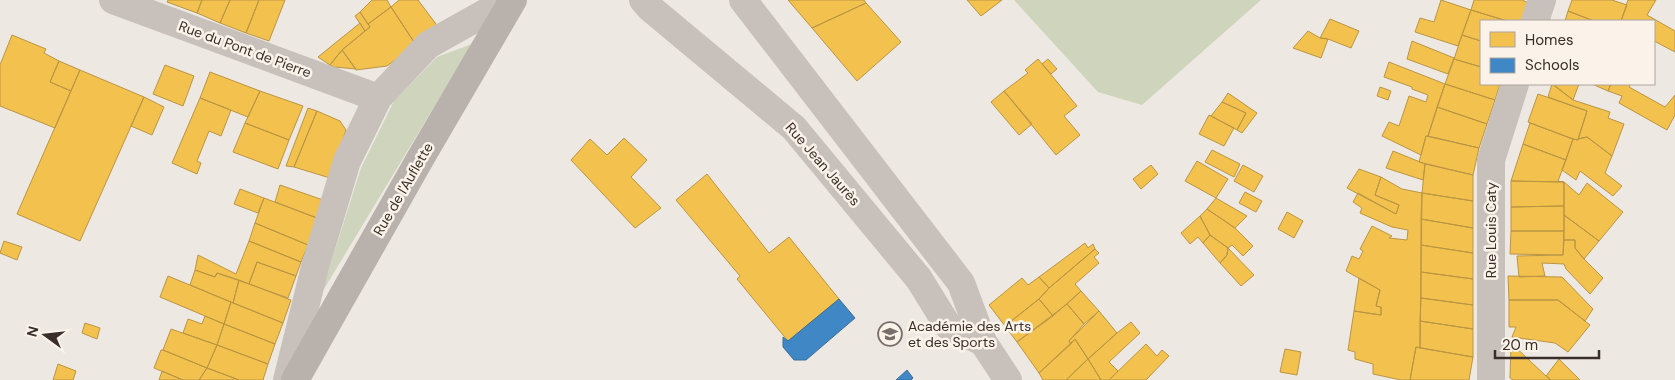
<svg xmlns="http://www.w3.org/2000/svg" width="1675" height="380" font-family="'DM Sans',sans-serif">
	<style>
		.green { fill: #cfd4bc }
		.homes { fill: #f2c14e; stroke: #ba9543 }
		.schools { fill: #3f88c5; stroke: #3d6d96 }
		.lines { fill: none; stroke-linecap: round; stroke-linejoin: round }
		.street { stroke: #c8c1bb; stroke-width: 28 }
		.secondary { stroke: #b8b1ac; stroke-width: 28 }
		.labels { text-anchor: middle; stroke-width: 5; stroke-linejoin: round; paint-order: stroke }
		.street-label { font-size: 14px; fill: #392e29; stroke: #fbf3ea }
		.poi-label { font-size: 14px; fill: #392e29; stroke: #fbf3ea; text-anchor: start }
	</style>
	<rect width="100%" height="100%" fill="#eee8e2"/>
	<path class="green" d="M1014 0H1261L1142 105 1098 92Z
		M472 44 321 294 361 168 394 101 437 57Z"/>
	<path class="homes" d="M168 0H202L197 13 167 2Z
		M202 0H230L220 23 197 13Z
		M230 0H259L246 33 220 23Z
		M259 0H285L269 41 246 33Z
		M372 0H387L391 7 368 24 360 12Z
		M399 0H418L439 28 416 45 391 7Z
		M788 0H864L866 3 812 28Z
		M967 0H1002L981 16Z
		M1441 0 1471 10 1458 46 1415 32 1420 18 1434 22Z
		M1474 0H1522L1529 3 1523 21H1507L1471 10Z
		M1572 0H1612L1627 5 1621 21H1594L1568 11Z
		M1628 0H1656L1647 15 1675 31V52L1654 41V21H1621Z
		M866 3 901 42 857 81 812 28Z
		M391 7 416 45 387 66 356 70 342 50 370 27 368 24Z
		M1471 10 1507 21H1481V41L1462 35Z
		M1568 11 1594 21H1565Z
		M360 12 370 27 365 31 355 16Z
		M1330 19 1359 31 1351 48 1328 39 1320 38Z
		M360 23 365 31 342 50 330 65 318 57Z
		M1308 31 1320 38 1328 39 1321 58 1293 48Z
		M12 35 46 49 44 53 59 61 50 82 71 91 55 128 0 106V65Z
		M1462 35 1481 41V67L1454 59Z
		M1412 41 1454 58 1448 74 1407 59Z
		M342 50 356 69 334 67 330 65Z
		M1038 59 1077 106 1064 116 1080 135 1056 155 1004 91 1028 73 1025 70Z
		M1048 59 1057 69 1051 74 1042 64Z
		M1454 59 1481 67V84H1500L1495 100 1445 84Z
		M59 61 80 70 71 91 50 82Z
		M1389 62 1445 84 1428 136H1426L1421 155 1382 136 1389 122 1399 126 1409 96 1426 102 1428 95 1412 89V87L1384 77Z
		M165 65 194 76 183 106 153 94Z
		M80 70 144 97 80 241 17 214Z
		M210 72 260 91 248 117 200 98Z
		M1445 84 1495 100 1487 124 1437 107Z
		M1552 84 1573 100 1610 112 1608 118 1624 124 1612 156 1587 137 1578 139 1587 111 1548 97Z
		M1553 84H1579L1573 100Z
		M1592 84H1611L1608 91Z
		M1611 84H1631L1629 87 1665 107 1675 95V115L1667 130 1619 103 1622 96 1608 91Z
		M1380 87 1391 91 1388 100 1377 96Z
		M260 91 303 106 289 140 245 123Z
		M1004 91 1032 124 1019 135 991 102Z
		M1228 93 1257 113 1242 133 1237 130 1246 113 1222 102Z
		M1538 94 1587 111 1578 140 1573 139 1528 122Z
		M144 97 164 107 152 135 131 126Z
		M200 98 231 110 221 136 209 131 197 161 201 163 197 174 172 163Z
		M1222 102 1246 113 1237 130 1211 116Z
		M1437 107 1487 124 1479 148 1428 136Z
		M308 108 317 111 294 167 286 166Z
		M317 111 340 121 346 130 330 178 294 167Z
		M1209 115 1234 128 1224 146 1199 134Z
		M245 123 289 140 278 169 233 152Z
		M1530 123 1573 139 1566 160 1523 144Z
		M1426 136 1479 148 1473 175 1419 162Z
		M1587 137 1612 156 1605 173 1622 186 1613 196 1580 171 1576 180 1562 170 1573 139 1578 140V139Z
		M624 138 647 160 631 177 661 208 635 228 571 160 590 139 607 155Z
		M1523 144 1566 160 1558 181 1564 182 1511 181Z
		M1212 150 1240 164 1234 177 1205 162Z
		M1393 151 1425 164 1423 180 1386 168Z
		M1197 161 1228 179 1216 198 1185 181Z
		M1425 164 1473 175V201L1422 193Z
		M1151 165 1158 174 1141 189 1133 179Z
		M1243 165 1263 176 1254 192 1234 181Z
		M1359 169 1381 177 1375 195 1399 205 1396 214 1347 188Z
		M707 174 769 253 789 237 839 299 788 341 737 279 740 276 676 200Z
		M1381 177 1402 189 1422 193 1420 348 1416 347 1410 380H1401L1373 374V364L1355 359V352L1348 350 1354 311 1381 315V307L1376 306 1380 290 1346 271 1352 256 1359 259 1363 251 1360 249 1372 226 1392 236 1389 238 1407 240 1408 230 1392 227 1360 213 1362 208 1353 202 1358 193 1396 214 1399 205 1375 195Z
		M1511 181 1564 182V206L1511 207Z
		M1564 182 1579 195 1587 183 1623 212 1599 241 1564 215Z
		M280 185 323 200 317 218 275 202Z
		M240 189 264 198 258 213 234 204Z
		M1245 192 1262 201 1256 212 1239 203Z
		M1422 193 1473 201V228L1421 219Z
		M264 198 317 218 308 245 255 223Z
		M1216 198 1247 216 1235 228 1207 209Z
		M1564 206V231H1511V207Z
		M1207 209 1235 228 1253 246 1243 256 1232 245 1228 248 1210 235 1200 216Z
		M1287 212 1303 221 1294 238 1278 229Z
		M1564 215 1599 241 1584 259 1575 248V240H1564Z
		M1200 216 1210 235 1203 243 1198 237 1190 244 1181 233Z
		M1421 219 1473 228V253L1421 245Z
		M255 223 308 245 301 262 249 241Z
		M1511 231H1564L1563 255 1510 254Z
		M1210 235 1228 248 1227 255 1220 263 1203 243Z
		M1564 240H1575V248L1584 259 1603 278 1590 294 1566 269 1564 264 1542 263 1545 276 1519 277 1517 256 1563 255Z
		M4 241 22 247 17 260 0 253Z
		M249 241 301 262 296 276 257 262 249 284 217 273 215 277 195 270 198 255 236 274Z
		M1085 243 1088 248 1093 244 1095 249 1049 288 1039 277Z
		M1421 245 1473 253V279L1421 272Z
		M1228 248 1254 275 1241 286 1220 263 1227 255Z
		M1095 249 1099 253 1094 257 1099 263 1075 284 1081 291 1053 316 1039 299 1049 288Z
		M257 262 296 276 288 298 249 284Z
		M195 270 215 277 217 273 239 280 233 303 190 285Z
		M1421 272 1473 279V305L1421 298Z
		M168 276 231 302 224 324 160 297Z
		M1508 276 1562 277 1593 309 1585 321 1558 300H1509Z
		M1039 277 1049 288 1039 299 1005 326 989 305 1022 278 1028 285Z
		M1359 278 1380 290 1376 306 1381 307V315L1354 311Z
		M239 280 291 300 283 323 233 303Z
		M1081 291 1099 311 1084 324 1067 304Z
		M1421 298 1473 305V329L1420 321Z
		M1039 299 1053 316 1017 342 1005 326Z
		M1509 300H1558L1590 325 1568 352 1555 343 1512 337 1516 327H1509Z
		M231 302 283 323 275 344 224 324Z
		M1067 304 1084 324 1069 341 1071 344 1039 373 1017 342Z
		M1099 311 1117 333 1088 359 1075 339 1071 344 1069 341Z
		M205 316 224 324 217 345 183 333 188 319 202 324Z
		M1420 321 1473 329V357L1420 348Z
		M1131 322 1140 333 1109 362 1118 371 1109 380H1101L1088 359 1117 333Z
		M85 323 100 328 97 339 82 333Z
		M224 324 275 344 268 364 217 345Z
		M171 329 217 345 207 368 163 350Z
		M1075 339 1088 359 1066 380H1043L1039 373Z
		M1511 343 1546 376 1551 380H1513L1510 378Z
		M1146 344 1157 356 1162 350 1169 356 1146 380H1109Z
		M217 345 268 364 263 380H239L207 368Z
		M1416 347 1473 357 1469 380H1410Z
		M1285 349 1301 352 1297 375 1280 372Z
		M161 350H163L207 368 199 380H183L154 368Z
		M1088 359 1101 380H1066Z
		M1559 359 1580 380H1551L1546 376Z
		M58 364 76 371 73 380H53Z
		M207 368 239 380H199Z
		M162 371 183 380H159Z"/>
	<path class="schools" d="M839 299 855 318 806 360H794L783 347V337L788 341Z
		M907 370 913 378 911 380H896Z"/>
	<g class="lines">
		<path class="street" d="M113 0 378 98
			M643 0 650 8 794 128 919 279 948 326 983 342
			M743 0 961 283 983 342 1008 380
			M1535 21 1542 0
			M287 380 315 267 347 161 378 98 428 45 508 0
			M1491 380V160L1515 84"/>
		<path class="secondary" d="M295 380 420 159 513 0"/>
	</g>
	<defs>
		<g id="university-ring" transform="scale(1.25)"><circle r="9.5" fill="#fbf3ea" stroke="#786f6a" stroke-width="1.5"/><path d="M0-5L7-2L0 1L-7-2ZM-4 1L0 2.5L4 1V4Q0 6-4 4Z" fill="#786f6a"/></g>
	</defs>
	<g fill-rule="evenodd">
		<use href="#university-ring" x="890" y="334"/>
	</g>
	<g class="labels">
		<g class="street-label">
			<text transform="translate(245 49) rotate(20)" y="5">Rue du Pont de Pierre</text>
			<text transform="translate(823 164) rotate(49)" y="5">Rue Jean Jaurès</text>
			<text transform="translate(403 189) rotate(-60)" y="5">Rue de l'Auflette</text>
			<text transform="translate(1491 230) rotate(-90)" y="5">Rue Louis Caty</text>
		</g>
		<g class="poi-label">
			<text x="908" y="331">Académie des Arts<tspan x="908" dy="16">et des Sports</tspan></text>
		</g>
	</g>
	<rect x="1480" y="20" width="175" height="65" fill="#fbf3ea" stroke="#ada49d"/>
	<rect x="1490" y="32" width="25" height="15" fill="#f2c14e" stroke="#ada49d"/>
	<text x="1525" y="45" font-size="15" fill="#392e29">Homes</text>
	<rect x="1490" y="58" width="25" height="15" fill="#3f88c5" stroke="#ada49d"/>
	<text x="1525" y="70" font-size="15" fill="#392e29">Schools</text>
	<g transform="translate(45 335) rotate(285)" stroke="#fbf3ea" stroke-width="4" paint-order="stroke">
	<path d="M0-4L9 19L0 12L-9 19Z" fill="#392e29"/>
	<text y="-8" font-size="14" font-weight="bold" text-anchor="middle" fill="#392e29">N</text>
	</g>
	<path d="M1495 350v8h104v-8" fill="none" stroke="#392e29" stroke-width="2.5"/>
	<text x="1502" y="350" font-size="15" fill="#392e29" stroke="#fbf3ea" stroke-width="4" paint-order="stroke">20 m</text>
</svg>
